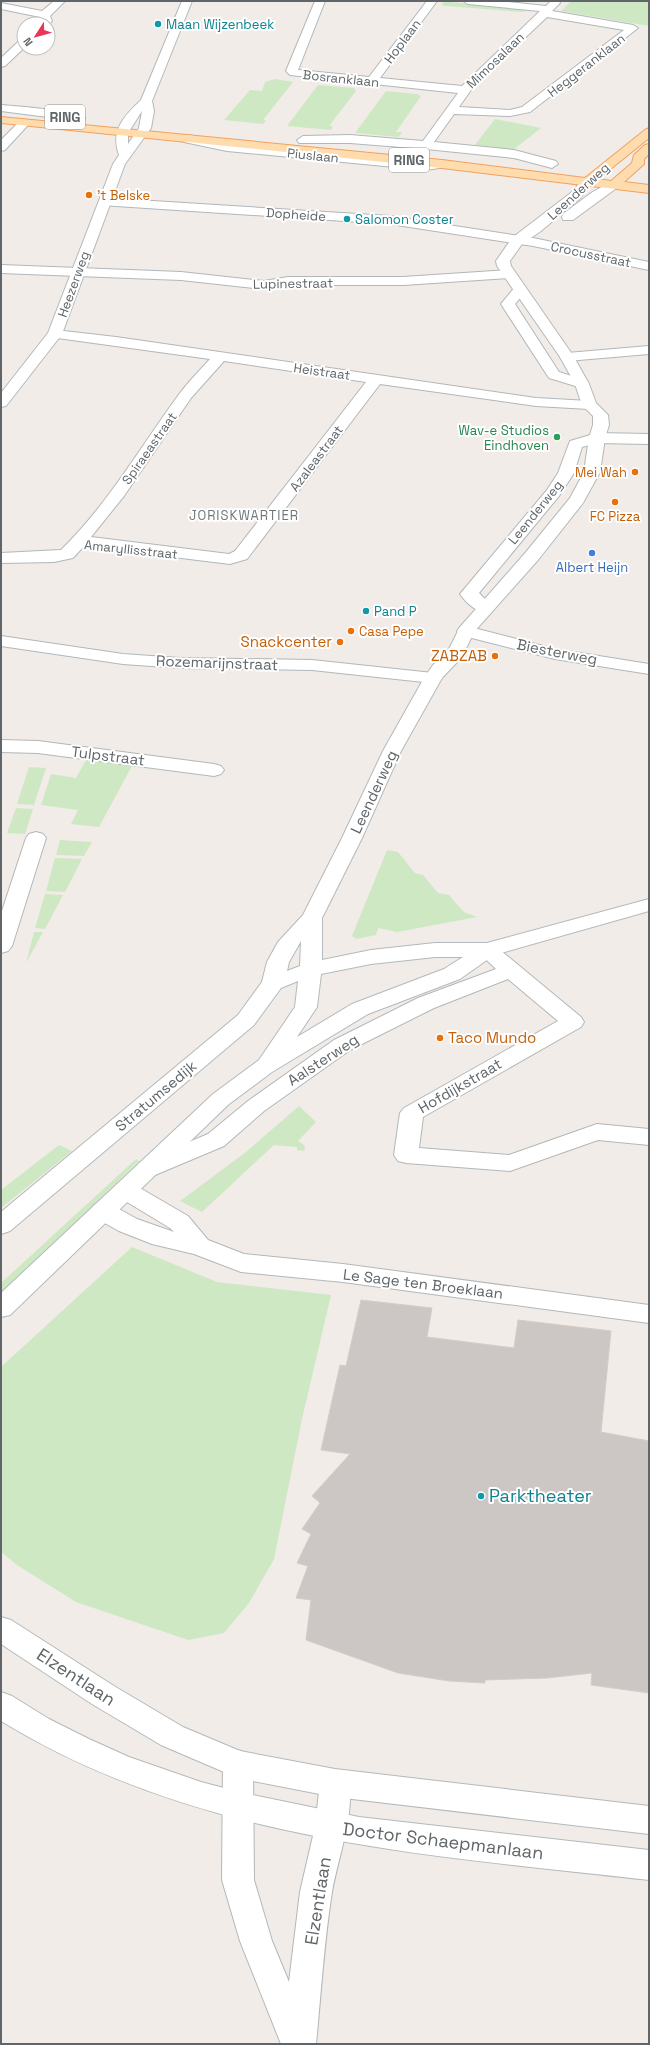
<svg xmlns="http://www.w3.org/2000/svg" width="650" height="2045" font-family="'Space Grotesk',sans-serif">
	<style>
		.green { fill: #cee8c4 }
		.building { fill: #ccc7c4; stroke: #d6ccc5 }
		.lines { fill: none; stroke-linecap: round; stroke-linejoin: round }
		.street-casing { stroke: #b2b7ba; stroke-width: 2 }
		.secondary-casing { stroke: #b3b9bc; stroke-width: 2 }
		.primary-casing { stroke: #f2a15f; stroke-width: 2 }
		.street { fill: #fff; fill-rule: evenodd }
		.secondary { fill: #fff; fill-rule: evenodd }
		.primary { fill: #ffdcae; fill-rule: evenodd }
		.culture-dot { fill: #0f9aa8; stroke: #fff; stroke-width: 1.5 }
		.food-dot { fill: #e8710a; stroke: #fff; stroke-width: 1.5 }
		.leisure-dot { fill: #2e9e5b; stroke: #fff; stroke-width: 1.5 }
		.shop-dot { fill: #3f7fe0; stroke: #fff; stroke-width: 1.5 }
		.labels { text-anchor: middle; stroke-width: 4; stroke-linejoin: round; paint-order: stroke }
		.far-culture-label { font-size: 13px; fill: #0d838f; stroke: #fff; text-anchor: start }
		.far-street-label { font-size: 13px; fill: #5f6568; stroke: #fff }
		.far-food-label { font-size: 13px; fill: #c56008; stroke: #fff; text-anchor: start }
		.far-leisure-label { font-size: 13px; fill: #27864d; stroke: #fff; text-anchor: end }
		.far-neighbourhood-label { font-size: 13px; letter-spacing: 1px; fill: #70777a; stroke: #fff }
		.far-shop-label { font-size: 13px; fill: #366cbe; stroke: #fff }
		.shield { fill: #fff; stroke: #8f9395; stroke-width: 1 }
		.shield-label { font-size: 14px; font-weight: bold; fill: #5f6568 }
		.food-label { font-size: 15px; fill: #c56008; stroke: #fff; text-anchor: end }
		.street-label { font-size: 15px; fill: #5f6568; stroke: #fff }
		.near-culture-label { font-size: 18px; fill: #0d838f; stroke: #fff; text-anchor: start }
		.near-street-label { font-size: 18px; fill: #5f6568; stroke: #fff }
	</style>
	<rect width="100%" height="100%" fill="#f1ece7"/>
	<path class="green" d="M571 1H649V26L561 11Z
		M444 2H451L527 10 522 12 446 6 441 5Z
		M275 79 293 82 263 120H266L263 124 224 120 250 90 262 91 265 82Z
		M318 85 354 88 356 91 329 126H333L331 130 287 126Z
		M386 91 417 94 421 96 396 132H402L399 137 355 133Z
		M495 119 541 128 513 150 474 146Z
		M86 760 132 766 99 827 71 824 78 810 41 805 51 774 76 778Z
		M29 767 46 768 34 805 17 804Z
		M16 808 33 809 25 834 7 833Z
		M60 840 92 842 84 856 56 855Z
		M387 850 398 852 415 873 423 875 438 893 449 895 464 912 477 917 397 932 378 928 376 935 356 939 352 936Z
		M55 858 82 859 65 892 46 891Z
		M45 894 63 895 45 929 35 928Z
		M34 932H43L26 963Z
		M299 1106 316 1122 298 1141 305 1146 304 1151 297 1150V1147L274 1145 202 1212 180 1201 246 1152Z
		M59 1145 72 1151 1 1208V1190Z
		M136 1159 139 1161 1 1294V1283Z
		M132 1247 217 1282 331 1295 302 1419 274 1559 249 1603 224 1633 188 1640 76 1602 17 1565 1 1552V1367Z"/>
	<path class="building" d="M361 1300 432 1308 427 1337 514 1348 518 1320 611 1331 601 1432 649 1441V1693L591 1685 592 1673 547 1678 485 1680V1683L449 1681 398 1673 306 1640 311 1600 296 1598 308 1566 297 1563 311 1534 302 1529 320 1503 312 1496 350 1454 321 1450 340 1365 346 1366Z"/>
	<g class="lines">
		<g class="street-casing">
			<path id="street" d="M54 1H65L50 16 52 21 48 26V24H39L42 21 40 17 1 9V3L42 11Z
				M315 1H325L298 70 369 77 427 1H437L380 78 462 86 540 11 468 4 463 1H499L546 6 551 1H559L560 3 552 11 633 25 638 28 530 112 510 116 454 114 434 142 514 150 556 161 558 164 552 168 514 158 426 149 350 143H299L297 140 303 136 350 135 423 141 458 93 290 75 286 71ZM547 17 624 30 522 107 510 110 459 107 473 87Z
				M24 39V48L5 66 1 67V58L20 40Z
				M1 105C14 106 79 111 85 118L79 121 1 111Z
				M24 120 28 121 30 123 28 125 5 150 1 151V140L20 121Z
				M188 135 227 143 426 162 442 160 448 164 446 167 426 170 227 151 184 142 182 139 184 136Z
				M105 198 390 216 533 238 649 262V270L533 246 390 224 101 205 99 202 101 199Z
				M1 265 181 272 264 281 288 277H403L509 270 516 274 509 278 403 285H288L264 289 181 280 1 273Z
				M520 286 525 287 527 290 515 304 559 372 587 381 589 384 587 387 582 388 549 378 547 375 501 304 515 287Z
				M55 330 116 337 536 398 589 401 594 402 596 405 594 408 589 409 536 406 380 384 247 559 230 564 84 546 73 558 54 562 1 563V553L61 550C108 504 141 446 180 393 189 381 200 370 210 359L50 337 48 334 50 331ZM224 361 366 382 235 551 229 554 91 537 124 496 191 398Z
				M649 346V354L567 361 562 360 560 357 562 354 567 353Z
				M597 433 649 434V444L597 443 582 447 574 473 559 496 479 593 494 608 491 612C479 615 467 604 460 594L547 490 558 473 570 441Z
				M466 626 555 649 649 664V674L555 659 460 635 457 631 460 627Z
				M1 636 123 654 180 658 312 660 433 673 439 674 442 678 439 682 433 683 312 670 180 668 123 664 1 646Z
				M1 740 38 741 214 764 221 766 224 770 221 774 214 776 38 753 1 752Z
				M36 832 43 834 46 838 12 946 8 951 1 953V914L26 838 29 834Z
				M487 943 494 945 581 1017 584 1022 581 1027 423 1117 419 1148 509 1155 597 1124 649 1129V1145L598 1140 510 1171 406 1163 398 1161 394 1155 400 1113 404 1108 558 1021 508 979 434 1008 350 1050 264 1111 224 1146 155 1175 147 1177 139 1175 135 1169 139 1163 208 1134 248 1101 334 1040 418 998 496 969 476 950 480 945Z
				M125 1182 133 1184 188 1216 208 1240 244 1254 343 1264 649 1305V1323L343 1282 241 1272 194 1254 152 1244 119 1231 94 1217 91 1211 94 1205 103 1202 112 1205 137 1219 174 1232 170 1228 117 1196 113 1190 117 1184Z
				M238 1750 249 1754 253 1764 254 1880 272 1941 289 1982 300 1892 315 1827 320 1783 324 1773 335 1769 346 1773C359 1802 337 1861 332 1892 324 1942 321 1994 316 2044H281L240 1941 222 1880 223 1764 227 1754Z"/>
		</g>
		<g class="secondary-casing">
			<path id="secondary" d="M182 1H192L152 101 154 111 151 128 125 164 62 334 6 406 1 407V393L48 333 113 164 119 155C110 131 124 116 141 100ZM142 111 139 128 128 144V133Z
				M588 177 594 181 580 198 541 231 522 244 510 261 511 266 574 357 589 384 596 403 608 415 609 425 605 438 600 472 583 503 538 560 474 632 462 657 442 678 401 751 362 838 322 918V960L371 950 435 943H487L649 899V911L494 955 460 979 368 1014 272 1072 229 1104 10 1315 1 1317V1293L213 1094 259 1060 295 1007 298 981 281 988 254 1025 10 1231 1 1234V1212L238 1015 262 982 267 962 278 942 303 915 342 838 383 751 424 678 433 665 448 651 460 627 526 552 570 498 584 472 589 438 593 425V416L582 405 575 384 560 357 497 266 496 261 512 238 572 192 584 178ZM301 941 300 966 287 971 289 962ZM435 957H463L444 969 352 1004 297 1037 317 1007 321 974 371 964Z
				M614 180 618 181 620 184 618 187 573 220H563L562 217 563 214 591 193Z
				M1 1617 11 1620 114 1686 183 1727 240 1751 335 1769 649 1806V1834L335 1797 238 1778 161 1745 92 1704 1 1644Z
				M1 1692 12 1696 49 1719 89 1739 129 1757 201 1782 243 1793 359 1817 649 1850V1880C426 1855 197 1841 1 1721Z"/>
		</g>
		<g class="primary-casing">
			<path id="primary" d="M1 117 442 160 585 178 645 130 649 128V138L598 179 611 181 632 163 634 155 645 145 649 144V154L644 159V164L624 182 649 185V193L442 168 1 123Z"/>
		</g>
		<use href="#street" class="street"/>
		<use href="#secondary" class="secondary"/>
		<use href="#primary" class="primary"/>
	</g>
	<g class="culture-dot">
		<circle cx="158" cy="24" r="4"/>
		<circle cx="347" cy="219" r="4"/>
		<circle cx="366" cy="611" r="4"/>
		<circle cx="481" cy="1496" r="4"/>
	</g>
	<g class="food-dot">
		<circle cx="89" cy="195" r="4"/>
		<circle cx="635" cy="472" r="4"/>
		<circle cx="615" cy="502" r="4"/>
		<circle cx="351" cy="631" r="4"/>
		<circle cx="340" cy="642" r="4"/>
		<circle cx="495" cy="656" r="4"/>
		<circle cx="440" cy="1038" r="4"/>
	</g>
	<circle class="leisure-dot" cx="557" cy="437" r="4"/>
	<circle class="shop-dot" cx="592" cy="553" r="4"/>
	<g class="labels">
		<g class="far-culture-label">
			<text x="166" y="29">Maan Wijzenbeek</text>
			<text x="355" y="224">Salomon Coster</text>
			<text x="374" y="616">Pand P</text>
		</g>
		<g class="far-street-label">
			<text transform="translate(402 41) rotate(-53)" y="5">Hoplaan</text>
			<text transform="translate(495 60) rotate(-44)" y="5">Mimosalaan</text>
			<text transform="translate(586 65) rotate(-38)" y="5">Heggeranklaan</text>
			<text transform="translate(341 78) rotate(6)" y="5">Bosranklaan</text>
			<text transform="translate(313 155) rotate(6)" y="5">Piuslaan</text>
			<text transform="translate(578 191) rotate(-42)" y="5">Leenderweg</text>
			<text transform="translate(296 214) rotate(4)" y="5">Dopheide</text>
			<text transform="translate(591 254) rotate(12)" y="5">Crocusstraat</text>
			<text transform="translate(293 283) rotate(-1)" y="5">Lupinestraat</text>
			<text transform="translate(73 284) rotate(-70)" y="5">Heezerweg</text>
			<text transform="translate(322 371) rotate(8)" y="5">Heistraat</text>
			<text transform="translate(149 448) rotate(-55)" y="5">Spiraeastraat</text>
			<text transform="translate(316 458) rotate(-53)" y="5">Azaleastraat</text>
			<text transform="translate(535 512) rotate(-51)" y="5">Leenderweg</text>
			<text transform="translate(131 549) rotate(6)" y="5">Amaryllisstraat</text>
		</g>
		<g class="far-food-label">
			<text x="97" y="200">'t Belske</text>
			<text x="627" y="477" text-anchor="end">Mei Wah</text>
			<text x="615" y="521" text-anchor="middle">FC Pizza</text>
			<text x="359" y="636">Casa Pepe</text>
		</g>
		<g class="far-leisure-label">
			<text x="549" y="435">Wav-e Studios<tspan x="549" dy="15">Eindhoven</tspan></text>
		</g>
		<g class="far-neighbourhood-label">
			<text x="244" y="520">JORISKWARTIER</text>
		</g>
		<g class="far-shop-label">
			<text x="592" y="572">Albert Heijn</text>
		</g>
		<g class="shield">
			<rect x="45" y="105" width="40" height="24" rx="3"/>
			<rect x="389" y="148" width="40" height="24" rx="3"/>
		</g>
		<g class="shield-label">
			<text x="65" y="122">RING</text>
			<text x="409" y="165">RING</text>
		</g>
		<g class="food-label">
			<text x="332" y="647">Snackcenter</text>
			<text x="487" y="661">ZABZAB</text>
			<text x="448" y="1043" text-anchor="start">Taco Mundo</text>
		</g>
		<g class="street-label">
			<text transform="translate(557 652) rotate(11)" y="5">Biesterweg</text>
			<text transform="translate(217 663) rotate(2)" y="5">Rozemarijnstraat</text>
			<text transform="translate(108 756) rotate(7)" y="5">Tulpstraat</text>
			<text transform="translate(374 792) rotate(-65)" y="5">Leenderweg</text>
			<text transform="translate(323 1060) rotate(-33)" y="5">Aalsterweg</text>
			<text transform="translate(460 1086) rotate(-30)" y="5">Hofdijkstraat</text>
			<text transform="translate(156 1096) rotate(-40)" y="5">Stratumsedijk</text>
			<text transform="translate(423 1284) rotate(7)" y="5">Le Sage ten Broeklaan</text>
		</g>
		<g class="near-culture-label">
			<text x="489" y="1502">Parktheater</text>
		</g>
		<g class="near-street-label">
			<text transform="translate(76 1677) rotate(33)" y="6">Elzentlaan</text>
			<text transform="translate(443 1841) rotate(7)" y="6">Doctor Schaepmanlaan</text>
			<text transform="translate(318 1901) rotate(-81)" y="6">Elzentlaan</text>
		</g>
	</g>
	<rect width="650" height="2045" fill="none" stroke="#5f6568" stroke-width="4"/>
	<g transform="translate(36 36) rotate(234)"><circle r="19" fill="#ffffff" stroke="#bfc1c3"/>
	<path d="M0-3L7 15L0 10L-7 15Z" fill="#ea3458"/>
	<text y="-6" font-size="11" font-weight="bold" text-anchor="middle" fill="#5f6568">N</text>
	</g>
</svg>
